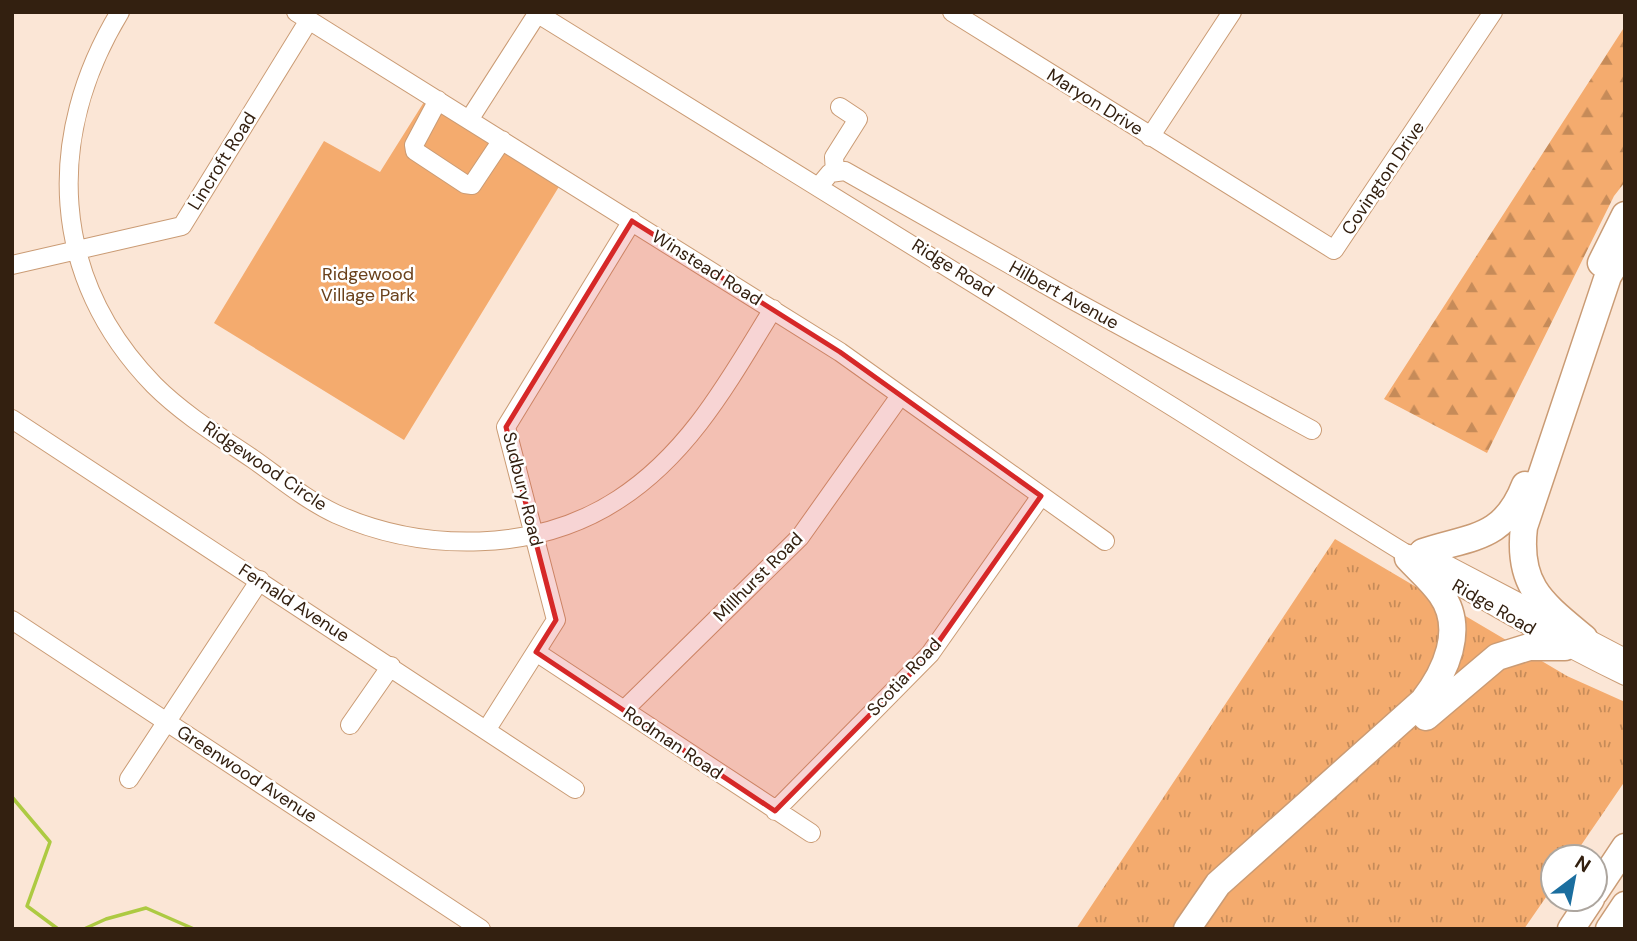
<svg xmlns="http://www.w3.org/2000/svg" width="1637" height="941" font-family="'DM Sans',sans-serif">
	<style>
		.grass { fill: url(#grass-tufts) }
		.forest { fill: url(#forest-firs) }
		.park { fill: #f4ab6e }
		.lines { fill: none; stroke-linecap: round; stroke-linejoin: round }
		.stream { stroke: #adca42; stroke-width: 3.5 }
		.minor-casing { stroke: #ca9b74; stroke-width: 20 }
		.highway-casing { stroke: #ca9b74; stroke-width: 29 }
		.minor { stroke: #fff; stroke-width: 18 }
		.highway { stroke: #fff; stroke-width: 26 }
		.marked { fill: #d62828; fill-opacity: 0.2; stroke: #d62828; stroke-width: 5; stroke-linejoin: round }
		.labels { text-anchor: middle; stroke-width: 5; stroke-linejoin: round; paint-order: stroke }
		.street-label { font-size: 18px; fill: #332010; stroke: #fff }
		.park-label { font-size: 18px; fill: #6a411b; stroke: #fff }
	</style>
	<defs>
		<pattern id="grass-tufts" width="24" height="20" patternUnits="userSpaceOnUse" patternTransform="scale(1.75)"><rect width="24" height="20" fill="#f4ab6e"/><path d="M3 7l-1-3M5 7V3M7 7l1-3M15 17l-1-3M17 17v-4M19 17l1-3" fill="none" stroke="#c68b59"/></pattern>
		<pattern id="forest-firs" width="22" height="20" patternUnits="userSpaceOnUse" patternTransform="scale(1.75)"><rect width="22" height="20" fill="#f4ab6e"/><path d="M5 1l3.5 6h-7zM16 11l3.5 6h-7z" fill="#c68b59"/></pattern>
	</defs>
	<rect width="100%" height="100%" fill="#fbe6d6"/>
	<path class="grass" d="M1335 539 1567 676 1625 702V781L1573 857H1553V887L1524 929H1076Z"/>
	<path class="forest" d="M1625 26V182L1614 196 1487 453 1384 399Z"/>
	<path class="park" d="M424 102 560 185 404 440 214 323 324 141 380 172Z"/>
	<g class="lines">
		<path class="stream" d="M12 797 50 842 27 906 58 929
			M84 929 106 919 146 908 194 929"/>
		<g class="minor-casing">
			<path id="minor" d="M120 12C44 137 50 278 154 385 183 414 219 436 253 459 280 478 306 500 336 514 424 553 537 553 619 499 690 453 730 379 773 309
				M296 12 840 352 1105 541
				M535 12C748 143 961 274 1173 407 1322 500 1467 599 1625 676
				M952 12 1334 250 1493 12
				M438 100 414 145 415 151 465 184 472 185 502 140
				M469 120 537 14
				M1150 137 1232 12
				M835 172 834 157 858 119 840 107
				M820 185 830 173 845 171 1069 298 1312 430
				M12 265 182 226 309 20
				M12 419 575 789
				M1419 550 1625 658
				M12 620 481 929
				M536 652 811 833
				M624 710 800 537 900 396
				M350 725 391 666
				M487 729 556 620 506 427 632 221
				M129 779 260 580
				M775 811 930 654 1041 496"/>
		</g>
		<g class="highway-casing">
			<path id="highway" d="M1601 263 1625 215
				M1423 552C1471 536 1504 540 1525 485
				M1584 638C1542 603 1517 586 1524 527L1608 276 1625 248
				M1426 717 1497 657 1529 647H1565
				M1595 892 1625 847
				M1187 929 1218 884 1423 701C1445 673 1466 629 1441 594 1432 581 1419 570 1408 558
				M1571 929 1591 899
				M1609 929 1625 905"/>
		</g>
		<use href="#minor" class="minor"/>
		<use href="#highway" class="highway"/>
	</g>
	<path class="marked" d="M632 221 840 352 1041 496 930 654 775 811 536 652 556 620 506 427Z"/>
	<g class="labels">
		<g class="street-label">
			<text transform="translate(1095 102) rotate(32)" y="6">Maryon Drive</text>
			<text transform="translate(222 161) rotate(-58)" y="6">Lincroft Road</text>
			<text transform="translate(1383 178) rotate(-56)" y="6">Covington Drive</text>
			<text transform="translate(707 268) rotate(32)" y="6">Winstead Road</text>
			<text transform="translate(953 268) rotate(32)" y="6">Ridge Road</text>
			<text transform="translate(1064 295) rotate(29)" y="6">Hilbert Avenue</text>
			<text transform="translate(265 466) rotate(34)" y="6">Ridgewood Circle</text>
			<text transform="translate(523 489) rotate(76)" y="6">Sudbury Road</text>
			<text transform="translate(758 577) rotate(-45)" y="6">Millhurst Road</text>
			<text transform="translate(294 603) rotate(33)" y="6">Fernald Avenue</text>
			<text transform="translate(1494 607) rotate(30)" y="6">Ridge Road</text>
			<text transform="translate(904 677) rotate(-47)" y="6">Scotia Road</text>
			<text transform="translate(673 743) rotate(34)" y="6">Rodman Road</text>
			<text transform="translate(247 774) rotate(33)" y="6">Greenwood Avenue</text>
		</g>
		<g class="park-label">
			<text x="368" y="280">Ridgewood<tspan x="368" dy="21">Village Park</tspan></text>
		</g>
	</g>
	<rect width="1637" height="941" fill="none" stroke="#332010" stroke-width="28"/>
	<g transform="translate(1574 878) rotate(32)"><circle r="33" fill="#ffffff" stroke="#ada69f" stroke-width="2"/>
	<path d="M0-5L12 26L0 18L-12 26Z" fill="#1b6e9f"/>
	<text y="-10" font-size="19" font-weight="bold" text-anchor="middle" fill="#332010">N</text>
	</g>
</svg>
